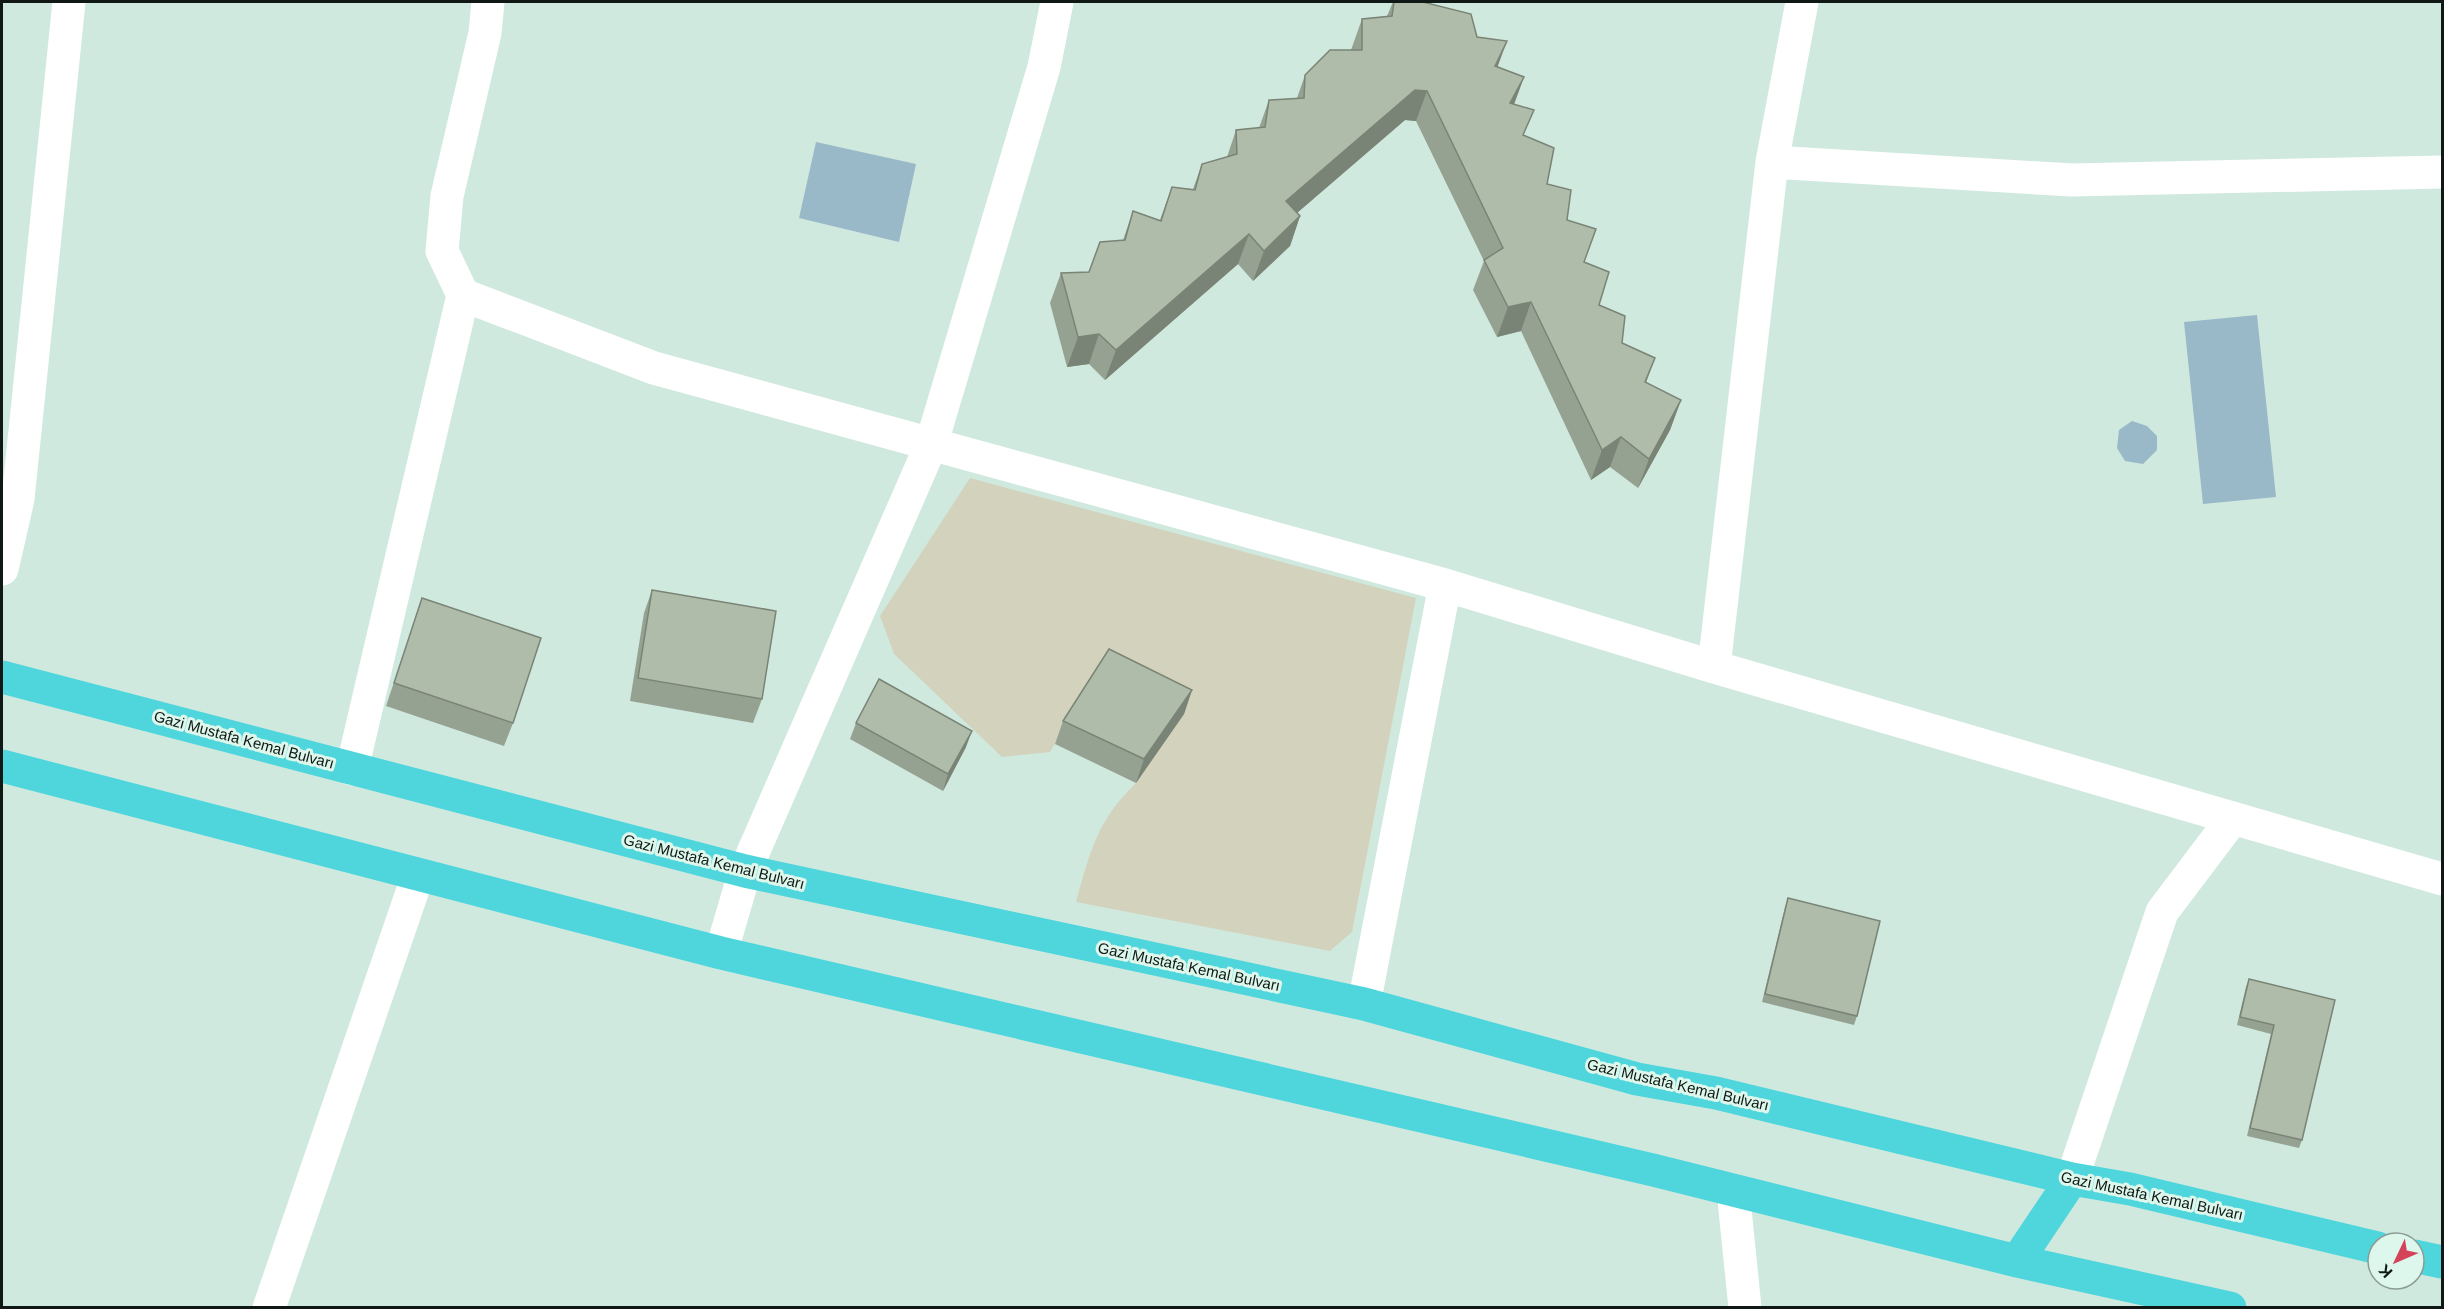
<svg xmlns="http://www.w3.org/2000/svg" width="2444" height="1309" font-family="Helvetica,sans-serif">
	<style>
		.green { fill: #d3d3bd }
		.water { fill: #99b8c8 }
		.lines { fill: none; stroke-linecap: round; stroke-linejoin: round }
		.minor { stroke: #fff; stroke-width: 33 }
		.highway { stroke: #4ed6dc; stroke-width: 33 }
		.wall { fill: #96a291 }
		.shaded-wall { fill: #7a8476 }
		.building { fill: #aebca9; stroke: #7a8476; stroke-width: 1.5 }
		.labels { text-anchor: middle; stroke-width: 6; stroke-linejoin: round; paint-order: stroke }
		.street-label { font-size: 15px; fill: #0f1814; stroke: #ddf7ec }
	</style>
	<rect width="100%" height="100%" fill="#d0e9df"/>
	<path class="green" d="M970 478 1416 598 1352 932 1330 951 1076 902C1090 852 1097 820 1136 783L1077 707 1050 752 1002 757 894 654 880 616Z"/>
	<path class="water" d="M816 142 916 164 899 242 799 218Z
		M2257 315 2276 497 2203 504 2184 322Z
		M2132 421 2147 426 2157 436V450L2143 464 2125 461 2117 448 2119 430Z"/>
	<g class="lines">
		<path class="minor" d="M488 2 485 33 447 196 442 251 463 295 654 368 1445 585 1714 667 2442 879
			M1772 162 2072 180 2442 172
			M2 569 18 499 69 2
			M1714 667 1772 162 1802 2
			M352 769 463 295
			M721 953 745 871 931 445 1044 67 1057 2
			M1364 1004 1445 585
			M2072 1179 2162 912 2233 818
			M1733 1190 1745 1308
			M269 1308 418 875"/>
		<path class="highway" d="M2 677 745 871 1364 1004 1637 1079 1716 1093 2072 1179 2130 1189 2378 1248
			M2 766 721 953 1653 1170 2017 1261 2230 1308
			M2414 1256 2442 1262
			M2017 1261 2072 1179"/>
	</g>
	<path class="wall" d="M1393 2H1423L1477 37 1498 67 1524 77 1514 104 1524 136 1547 184 1567 220 1584 262 1599 305 1622 343 1655 358 1646 383 1681 400 1670 430 1638 488 1610 467 1591 480 1521 331 1497 337 1473 290 1484 261 1416 121 1405 120 1297 213 1300 216 1290 246 1253 281 1238 264 1105 380 1089 364 1067 367 1050 303 1061 273 1089 272 1123 240 1133 211 1160 220 1172 187 1193 189 1202 164 1227 157 1236 130 1259 128 1269 100 1297 98 1305 75 1351 50 1362 19 1387 16Z
		M652 590 762 699 753 723 630 701 644 613Z
		M422 598 513 723 504 746 386 706Z
		M1192 690 1184 714 1136 783 1055 744 1063 721Z
		M856 723 966 747 943 791 850 739Z
		M1788 898 1857 1016 1854 1025 1762 1002 1785 907Z
		M2249 979 2335 1000 2302 1140 2299 1148 2247 1136 2271 1034 2237 1025 2246 987Z"/>
	<path class="shaded-wall" d="M1507 41 1496 71 1495 66Z
		M1524 77 1513 107 1510 103Z
		M1415 90 1427 91 1416 121 1405 120 1276 231 1286 201Z
		M1300 216 1290 246 1253 281 1264 251Z
		M1249 234 1238 264 1105 380 1116 350Z
		M1531 302 1521 331 1497 337 1508 307Z
		M1099 334 1089 364 1067 367 1078 337Z
		M1681 400 1670 430 1638 488 1649 459Z
		M1621 437 1610 467 1591 480 1602 450Z
		M1192 690 1184 714 1136 783 1144 759Z
		M972 731 966 747 943 791 948 774Z"/>
	<path class="building" d="M1394 2H1423L1471 14 1477 37 1507 41 1495 66 1524 77 1510 103 1534 110 1523 135 1554 148 1547 184 1571 190 1567 220 1596 229 1584 262 1609 272 1599 305 1625 316 1622 343 1655 358 1645 382 1681 400 1649 459 1621 437 1602 450 1531 302 1508 307 1484 260 1503 248 1427 91 1415 90 1286 201 1300 216 1264 251 1249 234 1116 350 1099 334 1078 337 1061 273 1089 272 1100 242 1125 240 1133 211 1161 221 1172 187 1195 190 1202 164 1237 154 1236 130 1265 127 1269 100 1304 98 1305 75 1330 50H1362V19L1392 16Z
		M652 590 776 611 762 699 638 678Z
		M422 598 541 638 513 723 394 683Z
		M1109 649 1192 690 1144 759 1063 721Z
		M879 679 972 731 948 774 856 723Z
		M1788 898 1880 921 1857 1016 1765 994Z
		M2249 979 2335 1000 2302 1140 2250 1128 2274 1025 2240 1017Z"/>
	<g class="labels">
		<g class="street-label">
			<text transform="translate(244 740) rotate(15)" y="5">Gazi Mustafa Kemal Bulvarı</text>
			<text transform="translate(714 862) rotate(14)" y="5">Gazi Mustafa Kemal Bulvarı</text>
			<text transform="translate(1189 967) rotate(12)" y="5">Gazi Mustafa Kemal Bulvarı</text>
			<text transform="translate(1678 1085) rotate(13)" y="5">Gazi Mustafa Kemal Bulvarı</text>
			<text transform="translate(2152 1196) rotate(12)" y="5">Gazi Mustafa Kemal Bulvarı</text>
		</g>
	</g>
	<rect width="2444" height="1309" fill="none" stroke="#0f1814" stroke-width="6"/>
	<g transform="translate(2396 1261) rotate(226)"><circle r="28" fill="#ddf7ec" stroke="#8b9e96" stroke-width="1.5"/>
	<path d="M0-4.5L10 22L0 15L-10 22Z" fill="#d44359"/>
	<text y="-9" font-size="16" font-weight="bold" text-anchor="middle" fill="#0f1814">K</text>
	</g>
</svg>
